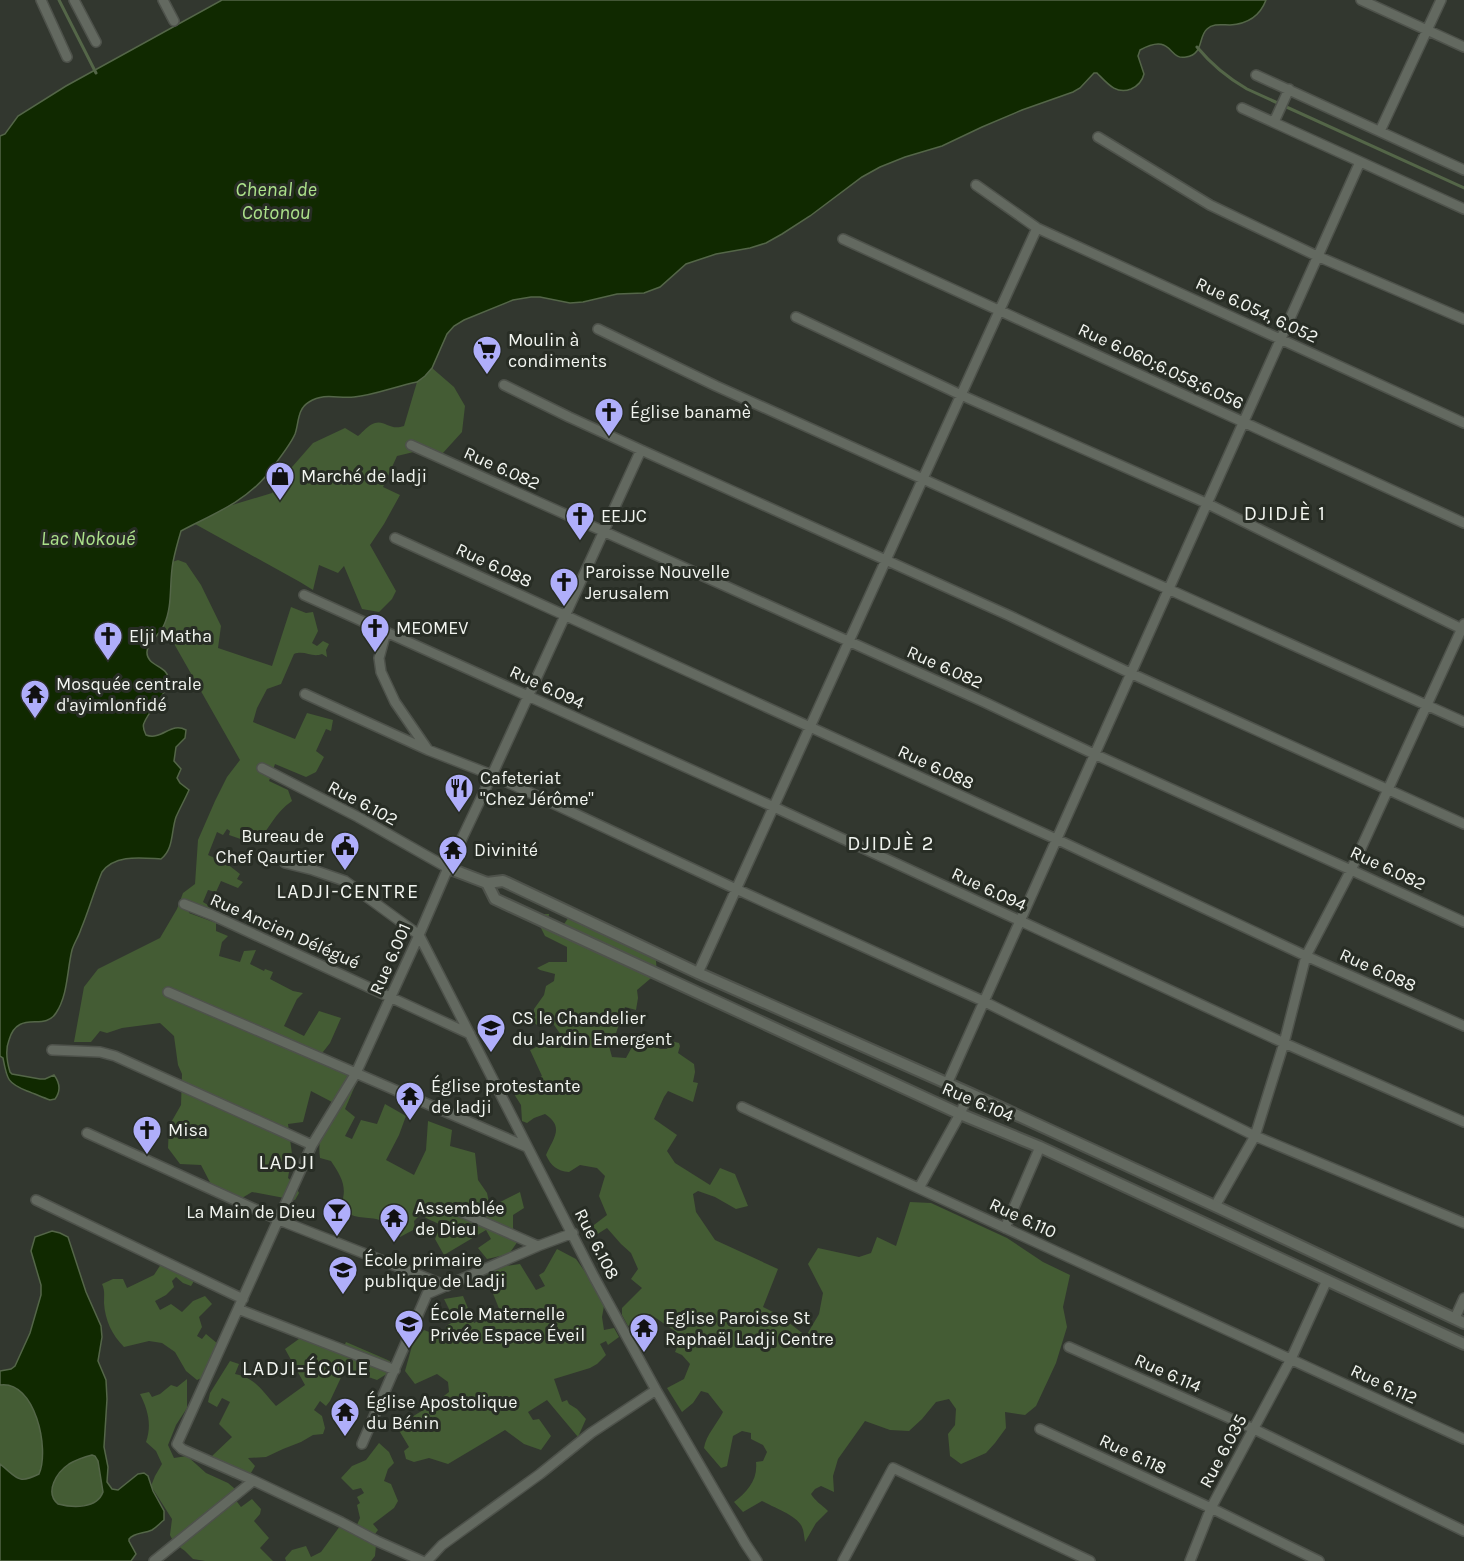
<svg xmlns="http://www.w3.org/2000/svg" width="1464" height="1561" font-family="Karla,sans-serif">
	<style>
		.green { fill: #445c34 }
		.water { fill: #102900; stroke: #546648; stroke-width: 1.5; fill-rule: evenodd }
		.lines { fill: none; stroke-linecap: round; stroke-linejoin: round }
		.stream { stroke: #546648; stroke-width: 3 }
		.minor-casing { stroke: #4e524b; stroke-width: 12 }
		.tertiary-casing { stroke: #4e524b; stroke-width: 14 }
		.minor { stroke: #636960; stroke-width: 9 }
		.tertiary { stroke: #636960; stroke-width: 10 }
		.labels { text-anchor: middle; stroke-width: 6; stroke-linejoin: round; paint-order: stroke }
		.street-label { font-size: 18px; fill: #f2f5f0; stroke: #282d25 }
		.poi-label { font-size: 18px; fill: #f2f5f0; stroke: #282d25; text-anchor: start }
		.water-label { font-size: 20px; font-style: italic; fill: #ace18b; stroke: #282d25 }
		.neighbourhood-label { font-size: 20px; letter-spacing: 1.5px; fill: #f2f5f0; stroke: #282d25 }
		.quarter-label { font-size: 21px; letter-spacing: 1.5px; fill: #f2f5f0; stroke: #282d25 }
	</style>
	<rect width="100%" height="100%" fill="#32372f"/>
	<path class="green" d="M432 368 454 387 465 406 462 432 442 454 424 445 422 450 397 456 383 487 400 495 384 524 370 545 396 591 392 599 379 612 362 609 344 566 338 573 319 565 313 590 300 582 195 524 232 505 272 493 285 475 313 443 345 428 358 436C363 432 368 425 375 423 385 420 390 431 404 426L417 382 425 376Z
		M178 560 186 563 201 585 221 626 218 648 272 666 291 607 306 613 313 612 318 631 312 643 317 646 323 641 329 644 326 650 327 657 322 654C312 658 305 650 294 654L281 684 267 689 257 708 253 722 295 739 307 713 333 720 331 731 326 729 316 751 324 757 316 772 306 777 275 764 269 781 288 790 292 801C275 812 269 830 255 844L229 835 230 831 227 829 223 835 217 832 208 855 226 863 240 874 237 879 243 882 238 888 221 881 216 892 208 890 203 902 211 907 213 915 189 904V913L216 923V931L228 936 222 942 219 956 240 962 244 951 256 950 250 964 264 971 265 969 273 972 270 979 293 991 303 993 297 999 284 1026 304 1036 319 1011 341 1018 330 1043 319 1057 358 1079 345 1109 355 1117 345 1136 352 1139 361 1120 377 1124 385 1104 406 1116 399 1135 386 1160 414 1175 426 1150 428 1121 452 1130 450 1146 475 1153 478 1180 487 1193 490 1207 520 1192 524 1208 513 1215V1228L518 1241 509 1254 487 1259 478 1248 491 1239 486 1230 444 1255 435 1239 441 1225C434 1221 427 1220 421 1214L414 1221 415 1229 400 1237C393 1230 386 1221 376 1219 362 1216 350 1220 341 1205 348 1187 341 1176 331 1161L320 1158C317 1136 325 1122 332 1102L311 1091 303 1122 288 1124 292 1154 288 1178 294 1183 299 1193 295 1200 252 1192 237 1201 214 1190 201 1165 180 1164 168 1148 169 1126 181 1105 182 1074 178 1065 174 1036 160 1023 122 1028 107 1033 100 1031 91 1042H74L84 987 98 969 160 938 177 909 183 893 195 884 198 840 215 801 227 777 240 760 164 626 169 609 172 562Z
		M573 911 656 947V961L657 973 637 990 638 998 636 1010 625 1007 615 1036 616 1041 609 1046 612 1057 626 1058 638 1036 660 1049H667L671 1041 679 1043 680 1046 678 1053 694 1064 695 1072 693 1082 698 1083 693 1102 668 1091 664 1097 654 1119 677 1135 667 1151 675 1163 710 1185 720 1168 735 1174 748 1206 736 1209 715 1197 698 1191 693 1194 696 1212 715 1240 778 1269 763 1307 779 1315 806 1336 819 1314 823 1293 808 1264 818 1248 859 1257 871 1253 877 1237 896 1246 910 1202 931 1203 1007 1238 1043 1262 1070 1275 1063 1307 1067 1327 1056 1363 1036 1406 1025 1415 1005 1412 1006 1428 995 1443 986 1453 961 1464 950 1456 948 1434 955 1425 956 1409 949 1399 936 1402 922 1419 909 1431 890 1430 865 1421 838 1459 833 1476 834 1492 821 1486 815 1489 811 1494C815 1501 822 1505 828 1511L816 1523 805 1542C804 1537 804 1531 802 1527 798 1516 773 1507 762 1501L743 1512 734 1502C747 1492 758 1480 756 1462L763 1461 767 1452 763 1445 751 1439V1433L742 1431 733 1436 727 1466 721 1468 704 1448C706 1435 717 1424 723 1412L708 1393 701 1391 693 1403 682 1412 667 1388 684 1379 690 1364 682 1355 675 1352 682 1336 650 1314 628 1326 622 1315V1308L642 1288 631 1279 638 1269 631 1253 621 1244 607 1228 596 1235 590 1228 607 1215 599 1196 605 1176 597 1168 580 1165 569 1172C557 1171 551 1166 546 1155 553 1139 565 1127 545 1114L534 1118 527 1123 522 1121 521 1105 509 1086 520 1090 542 1076 530 1050 561 1035 552 1022 543 1023 537 1025 534 1022V1009L544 995 546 986 554 981 555 974 540 970 537 968 549 962H567V947L545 936 538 922 543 914H549L548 925 562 927Z
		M557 1249 576 1259 605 1300 602 1317 604 1330 614 1328 619 1337 608 1345 606 1341 600 1344 606 1355 597 1364 590 1368 554 1379 562 1402 567 1400 569 1404 577 1409 586 1419 578 1437 547 1400 528 1412 533 1420 539 1419 551 1436 541 1450 524 1444 505 1430 448 1464 429 1458 414 1462 406 1459 404 1451 409 1447 397 1427C414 1415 433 1405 449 1392L448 1382 437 1374 415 1384 405 1371 412 1346 424 1330 442 1337 446 1326 455 1321 444 1299 463 1296 474 1323 500 1311 486 1276 498 1267 520 1264 536 1290 545 1286 539 1275 544 1272Z
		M163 1261 194 1281 191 1286 183 1283 176 1277 172 1281 174 1287 166 1295 155 1301 160 1310 171 1304 182 1312 193 1301 205 1296 212 1304 199 1317 202 1327 197 1336 202 1339 206 1334 218 1344 208 1375 197 1380 186 1371 175 1352 162 1343 149 1341 124 1347C112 1335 105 1320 104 1303 104 1296 105 1290 102 1284L113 1279H123L127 1288 154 1275Z
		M303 1336 341 1353 346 1342 390 1361V1372L377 1380 345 1369 330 1401 326 1406 320 1401 314 1410 322 1416 325 1428 323 1434 313 1435 301 1442 283 1449 266 1457 248 1458 255 1466 248 1478H233L215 1468 212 1456 232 1437 219 1424 230 1402 222 1398 217 1407 208 1402 210 1393 230 1361 239 1364 235 1374C256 1378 262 1391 276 1406L305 1385 285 1349Z
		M187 1379V1408L176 1425 168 1445 174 1458 187 1456 206 1473 228 1483 241 1494 235 1499 241 1507 252 1499 261 1509 260 1514 254 1521 269 1538 260 1548 273 1561H205L193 1559 185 1551 174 1543 170 1535 172 1519 151 1486 155 1476 162 1464 156 1451 146 1442C152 1425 148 1410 140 1394L149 1392 152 1397 160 1394 171 1385 177 1387Z
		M4 1384C7 1384 11 1384 14 1385 34 1396 48 1444 43 1465 42 1468 40 1471 39 1474 17 1484 17 1477 0 1464V1385Z
		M379 1443 389 1452 394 1463 388 1469 384 1481 391 1484 398 1501 394 1508 373 1524 378 1530 375 1534 356 1527 360 1518 357 1505 360 1503 357 1497 364 1493 361 1488 353 1490 341 1478 352 1466 366 1460Z
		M92 1455 95 1456 98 1461 103 1492C97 1509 73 1508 58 1504 44 1492 57 1472 69 1464 76 1460 84 1457 92 1455Z
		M340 1526 376 1545 375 1556 371 1561H286L285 1558 292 1550 306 1546 311 1557 321 1552Z"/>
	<path class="water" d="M222 0H1266C1260 16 1247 24 1230 25 1222 25 1213 23 1207 29 1198 37 1204 54 1186 57 1168 61 1173 32 1140 50L1138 56 1144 74C1142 82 1138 86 1131 89 1116 95 1107 83 1097 73H1094L1080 88 1073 92 1022 110 982 127 942 146 905 157 880 167 862 177 810 216 782 234 766 243 750 248 716 254 686 264 660 287 644 293 617 294 583 302 570 303 540 297H531L513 300 464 320 454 326 447 334 432 368 425 376 417 382C396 386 375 395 354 397 338 399 325 392 309 402 297 409 299 423 295 434 291 444 273 467 266 476 243 503 211 515 181 531 178 541 175 552 173 562 169 583 173 606 164 625 160 635 147 642 147 652 146 666 169 666 168 679 167 696 150 708 144 723 142 727 144 731 146 735 162 741 171 721 186 730L185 738 176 747 174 761 181 769 177 778 180 783 189 790C185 799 180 808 176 817 171 831 174 849 161 859 142 858 115 854 102 872 94 891 89 910 81 929 79 936 74 943 72 950 67 970 68 995 56 1013 44 1032 18 1009 9 1040 5 1050 7 1062 10 1072L12 1074 40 1079H45L54 1075C60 1083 61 1091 55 1099L50 1100C42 1097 35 1094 27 1091 7 1083 7 1079 3 1058L0 1056V136L5 134 18 116 66 86Z
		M52 1231 60 1233 68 1237 86 1292 101 1326 102 1337 98 1361 106 1380 107 1399 104 1447 108 1467 107 1482 112 1489 118 1490 138 1474 144 1473 148 1476 153 1491 164 1511V1520C160 1523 157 1527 152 1530 144 1534 135 1532 129 1539V1541L136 1554 131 1561H0V1464C17 1477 17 1485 39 1474 50 1449 35 1380 0 1385V1371L11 1369 15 1366 30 1333 41 1295V1285L31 1251 35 1237ZM92 1455 95 1456 98 1461 103 1492C97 1509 73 1508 58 1504 44 1492 57 1472 69 1464 76 1460 84 1457 92 1455Z"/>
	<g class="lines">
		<path class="stream" d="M59 0 96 73
			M1197 47C1211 64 1228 78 1247 89L1464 188"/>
		<g class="minor-casing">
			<path id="minor" d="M41 0 67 57
				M74 0 96 42
				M163 0 174 21
				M1361 0 1464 47
				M1256 75 1464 170
				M1242 108 1464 209
				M1274 122 1289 89
				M1380 131 1441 0
				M1098 137 1210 205 1317 256 1464 319
				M976 185 1037 228 1464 423
				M843 239 1464 523
				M796 317 961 395 1206 503 1464 630
				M598 329 716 386 1464 722
				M504 385 569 417 641 450 1008 615 1130 673 1464 824
				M411 445 984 702 1094 754 1351 870 1464 922
				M395 538 1056 839 1306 956 1464 1026
				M304 595 774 807 1284 1043 1464 1122
				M386 632 379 658 381 672 395 702 428 750
				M305 694 428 750 492 775 736 889 983 1001 1255 1136 1464 1223
				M262 768 358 817 448 868
				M285 863 313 870 345 881 419 935 594 1277 656 1390 745 1543 757 1561
				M184 904 212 915 470 1034
				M698 973 1037 228
				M168 992 527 1147
				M52 1050 100 1052 115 1056 312 1145
				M947 1084 1360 162
				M742 1107 1464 1439
				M87 1133 279 1220 447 1286
				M919 1188 960 1114 969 1093
				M36 1200 243 1299
				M1215 1206 1255 1136 1284 1043 1306 956 1351 870 1464 624
				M461 1212 538 1246
				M1005 1228 1040 1147
				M238 1309 395 1370
				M1455 1318 1464 1298
				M1069 1347 1254 1429 1464 1531
				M1040 1429 1211 1508 1319 1561
				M362 1444 427 1294 538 1246 573 1233
				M154 1561 253 1481
				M422 1561 377 1541 341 1522 248 1478 182 1449 177 1444 312 1145 356 1073 419 935 448 868 492 775 641 450
				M427 1561 442 1545 540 1474 591 1433 656 1390
				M843 1561 893 1468 1090 1561
				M1190 1561 1211 1508 1291 1359 1327 1280"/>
		</g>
		<g class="tertiary-casing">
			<path id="tertiary" d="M448 868 487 883 503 881 698 973 969 1093 1215 1206 1464 1323
				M487 883 495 899 960 1114 1040 1147 1464 1344"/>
		</g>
		<use href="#minor" class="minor"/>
		<use href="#tertiary" class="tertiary"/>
	</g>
	<defs>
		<g id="supermarket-pin" transform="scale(1.5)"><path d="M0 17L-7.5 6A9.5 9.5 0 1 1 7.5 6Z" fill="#afaefa" stroke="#282d25"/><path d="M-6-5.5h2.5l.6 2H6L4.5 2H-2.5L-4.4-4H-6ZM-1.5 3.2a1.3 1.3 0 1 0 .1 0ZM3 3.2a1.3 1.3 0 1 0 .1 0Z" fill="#111"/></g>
		<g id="church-pin" transform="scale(1.5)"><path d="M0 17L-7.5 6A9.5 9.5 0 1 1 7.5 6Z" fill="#afaefa" stroke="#282d25"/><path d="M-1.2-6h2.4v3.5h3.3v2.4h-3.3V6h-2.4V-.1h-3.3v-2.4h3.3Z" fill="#111"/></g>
		<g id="shop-pin" transform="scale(1.5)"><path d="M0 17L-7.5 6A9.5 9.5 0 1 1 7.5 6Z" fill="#afaefa" stroke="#282d25"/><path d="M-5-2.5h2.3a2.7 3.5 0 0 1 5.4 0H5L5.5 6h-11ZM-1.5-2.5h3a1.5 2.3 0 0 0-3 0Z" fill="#111"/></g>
		<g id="temple-pin" transform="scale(1.5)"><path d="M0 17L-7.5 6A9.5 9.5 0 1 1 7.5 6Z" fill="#afaefa" stroke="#282d25"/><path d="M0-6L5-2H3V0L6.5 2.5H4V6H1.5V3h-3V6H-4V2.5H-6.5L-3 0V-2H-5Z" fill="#111"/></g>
		<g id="restaurant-pin" transform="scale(1.5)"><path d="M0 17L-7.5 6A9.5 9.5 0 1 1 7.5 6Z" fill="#afaefa" stroke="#282d25"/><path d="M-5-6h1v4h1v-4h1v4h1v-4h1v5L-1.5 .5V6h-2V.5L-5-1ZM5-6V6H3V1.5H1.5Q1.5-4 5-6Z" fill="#111"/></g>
		<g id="civic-pin" transform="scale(1.5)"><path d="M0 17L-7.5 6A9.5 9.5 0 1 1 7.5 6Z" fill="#afaefa" stroke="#282d25"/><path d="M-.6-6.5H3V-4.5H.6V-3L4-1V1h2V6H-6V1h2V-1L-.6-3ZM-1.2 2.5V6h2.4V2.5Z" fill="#111"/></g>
		<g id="school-pin" transform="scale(1.5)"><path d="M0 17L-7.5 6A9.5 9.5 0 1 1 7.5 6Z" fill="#afaefa" stroke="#282d25"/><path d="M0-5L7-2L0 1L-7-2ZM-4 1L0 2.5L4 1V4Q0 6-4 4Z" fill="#111"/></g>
		<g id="bar-pin" transform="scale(1.5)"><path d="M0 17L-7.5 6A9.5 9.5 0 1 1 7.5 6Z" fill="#afaefa" stroke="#282d25"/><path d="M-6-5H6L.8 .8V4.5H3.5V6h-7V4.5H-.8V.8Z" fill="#111"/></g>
	</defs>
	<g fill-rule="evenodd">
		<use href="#supermarket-pin" x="487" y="350"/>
		<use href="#church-pin" x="609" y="412"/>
		<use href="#shop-pin" x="280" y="476"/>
		<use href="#church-pin" x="580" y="516"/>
		<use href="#church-pin" x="564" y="582"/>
		<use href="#church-pin" x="375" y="628"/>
		<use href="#church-pin" x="108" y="636"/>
		<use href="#temple-pin" x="35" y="694"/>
		<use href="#restaurant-pin" x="459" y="788"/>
		<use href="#civic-pin" x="345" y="846"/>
		<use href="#temple-pin" x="453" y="850"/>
		<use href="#school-pin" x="491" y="1028"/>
		<use href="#temple-pin" x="410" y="1096"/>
		<use href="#church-pin" x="147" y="1130"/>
		<use href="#bar-pin" x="337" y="1212"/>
		<use href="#temple-pin" x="394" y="1218"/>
		<use href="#school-pin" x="343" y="1270"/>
		<use href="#school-pin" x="409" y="1324"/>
		<use href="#temple-pin" x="644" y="1328"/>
		<use href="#temple-pin" x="345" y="1412"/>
	</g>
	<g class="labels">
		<g class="street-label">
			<text transform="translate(1257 310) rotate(25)" y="6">Rue 6.054, 6.052</text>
			<text transform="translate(1161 366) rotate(25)" y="6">Rue 6.060;6.058;6.056</text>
			<text transform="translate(502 468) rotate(24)" y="6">Rue 6.082</text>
			<text transform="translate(494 565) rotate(25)" y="6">Rue 6.088</text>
			<text transform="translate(945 667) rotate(24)" y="6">Rue 6.082</text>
			<text transform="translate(547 687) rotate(25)" y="6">Rue 6.094</text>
			<text transform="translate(936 767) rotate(25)" y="6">Rue 6.088</text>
			<text transform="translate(363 803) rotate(28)" y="6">Rue 6.102</text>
			<text transform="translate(1388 868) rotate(25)" y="6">Rue 6.082</text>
			<text transform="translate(989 889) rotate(25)" y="6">Rue 6.094</text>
			<text transform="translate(285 931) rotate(24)" y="6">Rue Ancien Délégué</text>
			<text transform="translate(390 959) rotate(-66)" y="6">Rue 6.001</text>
			<text transform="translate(1378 970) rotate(24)" y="6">Rue 6.088</text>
			<text transform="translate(978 1102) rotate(23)" y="6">Rue 6.104</text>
			<text transform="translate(1023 1218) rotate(25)" y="6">Rue 6.110</text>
			<text transform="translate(597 1244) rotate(63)" y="6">Rue 6.108</text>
			<text transform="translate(1168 1373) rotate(24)" y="6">Rue 6.114</text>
			<text transform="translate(1384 1384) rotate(25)" y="6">Rue 6.112</text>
			<text transform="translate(1223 1451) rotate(-62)" y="6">Rue 6.035</text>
			<text transform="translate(1133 1454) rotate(25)" y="6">Rue 6.118</text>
		</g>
		<g class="poi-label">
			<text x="508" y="346">Moulin à<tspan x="508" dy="21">condiments</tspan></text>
			<text x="630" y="418">Église banamè</text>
			<text x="301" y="482">Marché de ladji</text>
			<text x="601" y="522">EEJJC</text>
			<text x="585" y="578">Paroisse Nouvelle<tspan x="585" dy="21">Jerusalem</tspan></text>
			<text x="396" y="634">MEOMEV</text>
			<text x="129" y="642">Elji Matha</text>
			<text x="56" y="690">Mosquée centrale<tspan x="56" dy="21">d'ayimlonfidé</tspan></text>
			<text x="480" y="784">Cafeteriat<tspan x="480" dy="21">"Chez Jérôme"</tspan></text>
			<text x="324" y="842" text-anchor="end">Bureau de<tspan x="324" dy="21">Chef Qaurtier</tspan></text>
			<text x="474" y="856">Divinité</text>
			<text x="512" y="1024">CS le Chandelier<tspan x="512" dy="21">du Jardin Emergent</tspan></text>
			<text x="431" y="1092">Église protestante<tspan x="431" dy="21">de ladji</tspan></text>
			<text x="168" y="1136">Misa</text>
			<text x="415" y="1214">Assemblée<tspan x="415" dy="21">de Dieu</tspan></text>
			<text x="316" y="1218" text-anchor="end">La Main de Dieu</text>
			<text x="364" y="1266">École primaire<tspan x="364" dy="21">publique de Ladji</tspan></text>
			<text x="430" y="1320">École Maternelle<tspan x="430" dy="21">Privée Espace Éveil</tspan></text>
			<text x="665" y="1324">Eglise Paroisse St<tspan x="665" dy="21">Raphaël Ladji Centre</tspan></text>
			<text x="366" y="1408">Église Apostolique<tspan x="366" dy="21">du Bénin</tspan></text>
		</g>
		<g class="water-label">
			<text x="276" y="196">Chenal de<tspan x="276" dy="23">Cotonou</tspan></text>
			<text x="88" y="545">Lac Nokoué</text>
		</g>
		<g class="neighbourhood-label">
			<text x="1285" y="520">DJIDJÈ 1</text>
			<text x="891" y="850">DJIDJÈ 2</text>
			<text x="348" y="898">LADJI-CENTRE</text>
			<text x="306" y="1375">LADJI-ÉCOLE</text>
		</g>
		<g class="quarter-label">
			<text x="287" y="1169">LADJI</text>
		</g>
	</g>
</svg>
